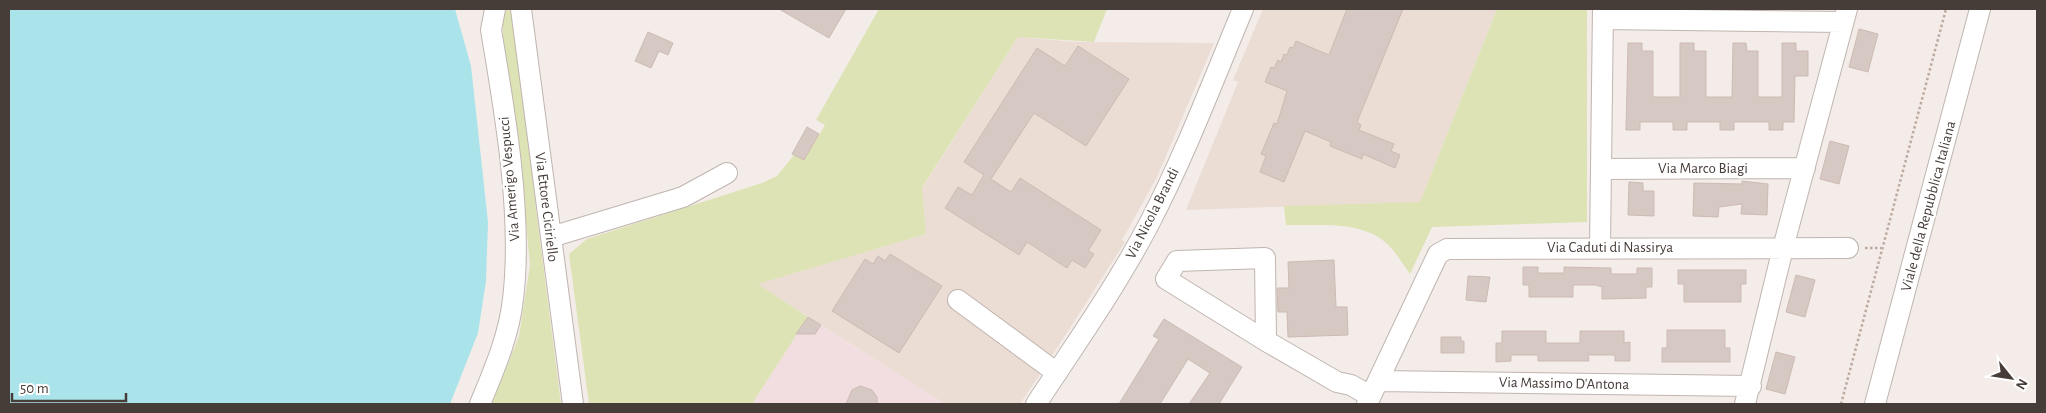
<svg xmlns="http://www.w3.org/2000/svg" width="2046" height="413" font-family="'Alegreya Sans',sans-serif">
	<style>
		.education { fill: #ebddd4 }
		.medical { fill: #f2dde1 }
		.green { fill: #dde3b5 }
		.water { fill: #aae4ea }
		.building { fill: #d6c8c2; stroke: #cdbbb3 }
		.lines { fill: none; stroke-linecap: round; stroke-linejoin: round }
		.minor-casing { stroke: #c0b5af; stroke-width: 22 }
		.path { stroke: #bea99e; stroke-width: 2.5; stroke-dasharray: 2.5 2.5; stroke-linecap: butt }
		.minor { stroke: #fff; stroke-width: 20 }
		.labels { text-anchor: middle; stroke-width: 5; stroke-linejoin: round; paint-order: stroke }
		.street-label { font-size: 15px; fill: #463c38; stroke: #fff }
	</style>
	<rect width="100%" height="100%" fill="#f3ece9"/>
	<path class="education" d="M1263 9H1497L1420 202 1186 210 1238 82 1233 80Z
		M1018 37 1076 42 1214 43 1157 177 1122 240 1125 242 1052 356 1045 358 1040 367V374L1020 404H945L757 284 926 234 922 189Z"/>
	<path class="medical" d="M808 317 945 404H752Z"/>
	<path class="green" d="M509 9H511L516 24 536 209 561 404H492L519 336 530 265 521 169 503 47V13Z
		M879 9H1107L1094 42 1018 37 922 188 926 234 758 284 808 317 752 404H589L569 254 587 239 762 183 777 176 794 155 804 160 825 125 816 120Z
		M1497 9H1587V222L1432 227 1410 274C1404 266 1399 257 1392 249 1367 219 1322 226 1286 225L1284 206 1420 202Z"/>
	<path class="water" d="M9 9H455L471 66 488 222 486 281 478 333 450 404H9Z"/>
	<path class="building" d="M779 9H846L829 38Z
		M1347 9H1403L1357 122 1361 125 1359 130 1394 144 1391 151 1400 155 1395 168 1363 154 1362 159 1330 146 1331 142 1305 131 1284 182 1260 172 1266 156 1261 154 1274 123 1277 124 1287 91 1265 82 1271 67 1274 68 1278 60 1281 62 1284 54 1287 55 1290 47 1293 48 1296 41 1329 55Z
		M1859 29 1878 34 1868 72 1849 67Z
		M648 32 673 43 668 55 659 51 651 68 635 61Z
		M1628 43H1642V51H1653V97H1680V43H1694V51H1706V97H1732L1733 43H1746L1747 51H1758V97H1782V43H1796V51H1808V76H1795L1794 122H1783V130H1769V122H1734V130H1720V122H1687V130H1673V122H1640V130H1626Z
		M1078 46 1129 79 1086 146 1034 113 991 179 1011 192 1020 178 1101 230 1088 251 1094 254 1085 268 1072 260 1067 268 1027 242 1019 255 945 208 958 187 972 195 984 175 964 162 1037 48 1065 66Z
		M807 127 819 134 804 160 792 154Z
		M1830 141 1849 146 1839 184 1820 179Z
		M1742 181 1768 184 1767 215 1741 214 1742 204 1719 207 1718 217 1693 216 1694 183 1742 184Z
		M1629 182 1643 183V191H1654V216L1628 215Z
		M890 254 942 286 899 353 832 311 865 259 873 264 878 256 885 261Z
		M1334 260 1336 307H1347L1348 335 1288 337 1287 312H1278L1277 288H1289L1288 262Z
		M1523 267H1538V273H1564V267L1611 268V274H1637V268H1652V287H1646V298L1602 299V287L1596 285H1573V297H1529V285H1523Z
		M1678 270H1746V284H1741V302H1684V284H1678Z
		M1796 275 1815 280 1805 317 1786 312Z
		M1468 276 1490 277 1486 302 1466 300Z
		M808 317 821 325 815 334H796Z
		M1164 319 1242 367 1219 404H1189L1210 373 1188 359 1160 404H1119L1159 339 1153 336Z
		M1667 330H1725V348H1730V362H1662V348H1667Z
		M1502 331H1546V343H1580V331H1624V343L1630 342V361H1615V355H1588L1589 361H1538V355H1511V361L1496 362V343H1502Z
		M1441 337H1461V341H1464V353H1441Z
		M1776 352 1795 357 1785 394 1766 389Z
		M860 386 872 390 877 397V404H846L852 390Z"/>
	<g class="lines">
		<g class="minor-casing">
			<path id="minor" d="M521 9 573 404
				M1603 19 1843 22
				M1601 169 1805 168
				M551 237 683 197 727 173
				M1600 247 1603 9
				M958 300 1057 373
				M1266 341 1166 279 1177 261 1265 258 1266 341 1337 382 1351 385 1370 396
				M1378 381 1751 386
				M480 404C494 370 509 336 513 299 523 217 505 112 491 30L495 9
				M1036 404C1075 345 1116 287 1149 224 1185 155 1213 81 1243 9
				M1367 404 1438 254 1447 249 1848 248
				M1745 404 1783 248 1847 9
				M1875 404 1980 9"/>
		</g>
		<path class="path" d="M1865 248H1881
			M1841 404 1946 9"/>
		<use href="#minor" class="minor"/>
	</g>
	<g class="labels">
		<g class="street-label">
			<text x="1703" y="173">Via Marco Biagi</text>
			<text transform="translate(509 179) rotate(-95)" y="5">Via Amerigo Vespucci</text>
			<text transform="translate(1928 206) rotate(-75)" y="5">Viale della Repubblica Italiana</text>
			<text transform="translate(547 207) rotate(83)" y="5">Via Ettore Ciciriello</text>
			<text transform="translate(1152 213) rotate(-63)" y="5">Via Nicola Brandi</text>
			<text x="1610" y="252">Via Caduti di Nassirya</text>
			<text transform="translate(1564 383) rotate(1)" y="5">Via Massimo D'Antona</text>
		</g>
	</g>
	<rect width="2046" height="413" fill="none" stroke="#463c38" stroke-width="20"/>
	<g transform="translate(2011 378) rotate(120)" stroke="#ffffff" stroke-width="4" paint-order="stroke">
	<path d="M0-4L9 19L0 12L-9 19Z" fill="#463c38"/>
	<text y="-8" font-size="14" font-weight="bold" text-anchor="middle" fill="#463c38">N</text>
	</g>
	<path d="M12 393v8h114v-8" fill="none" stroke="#463c38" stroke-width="2.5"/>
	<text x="20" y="393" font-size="15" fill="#463c38" stroke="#ffffff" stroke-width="4" paint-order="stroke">50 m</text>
</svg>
